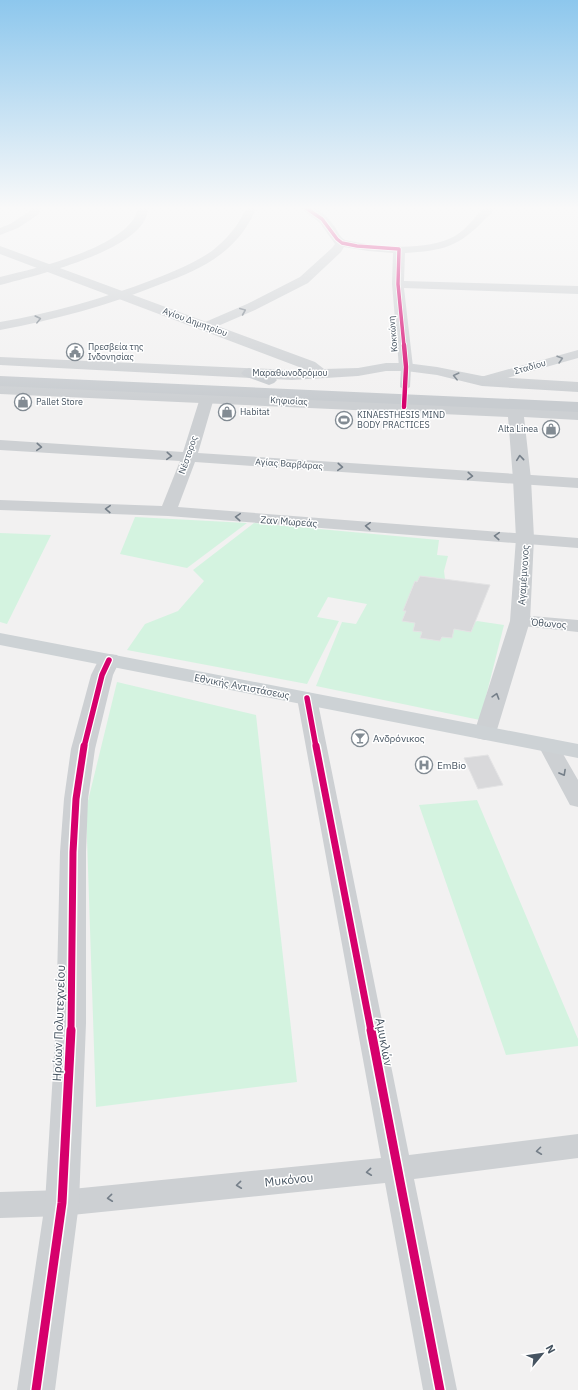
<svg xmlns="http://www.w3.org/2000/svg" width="578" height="1390" font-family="'IBM Plex Sans',sans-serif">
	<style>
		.green { fill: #d4f3e0 }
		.building { fill: #d9d9db; stroke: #e3e3e4 }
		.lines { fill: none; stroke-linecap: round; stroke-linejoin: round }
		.pedestrian { fill: #cdd0d3; fill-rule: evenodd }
		.minor { fill: #cdd0d3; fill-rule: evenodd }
		.tertiary { fill: #cdd0d3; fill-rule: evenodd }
		.secondary { fill: #cdd2d5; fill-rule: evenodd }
		.primary { fill: #c8ccd0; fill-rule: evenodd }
		.cycleway-far4-casing { stroke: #fff; stroke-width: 5 }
		.cycleway-far3-casing { stroke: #fff; stroke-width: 6 }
		.cycleway-far2-casing { stroke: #fff; stroke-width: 8 }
		.cycleway-far1-casing { stroke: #fff; stroke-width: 10 }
		.cycleway-casing { stroke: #fff; stroke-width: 12 }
		.cycleway-far4 { stroke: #d6006c; stroke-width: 3.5 }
		.cycleway-far3 { stroke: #d6006c; stroke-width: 4.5 }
		.cycleway-far2 { stroke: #d6006c; stroke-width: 5.5 }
		.cycleway-far1 { stroke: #d6006c; stroke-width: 7 }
		.cycleway { stroke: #d6006c; stroke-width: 9 }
		.oneway { stroke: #757f89 }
		.labels { text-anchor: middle; stroke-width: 3; stroke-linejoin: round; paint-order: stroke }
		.far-street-label { font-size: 9px; fill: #465461; stroke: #fff }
		.far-poi-label { font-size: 9px; fill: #465461; stroke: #fff; text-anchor: start }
		.street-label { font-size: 10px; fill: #465461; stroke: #fff }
		.poi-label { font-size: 10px; fill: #465461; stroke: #fff; text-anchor: start }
		.near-street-label { font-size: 12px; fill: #465461; stroke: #fff }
	</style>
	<rect width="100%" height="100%" fill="#f2f1f1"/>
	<path class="green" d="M135 517 247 523 187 568 120 554Z
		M254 523 439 540 437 555 448 556 444 571 445 579 420 576 417 582 415 581 404 611H406L415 623 413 631 422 632 421 638 440 641 442 637 451 638 454 629 471 632 474 623 477 621 504 625 480 720 316 686 342 622 356 624 367 604 328 597 317 617 339 621 307 684 127 650 145 624 178 611 204 581 193 570Z
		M0 533 51 535 7 624 0 622Z
		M117 682 256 715 297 1082 96 1107 86 809Z
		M477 800 578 1039V1046L506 1055 419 805Z"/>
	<path class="building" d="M420 576 490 585 471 632 454 629 452 638 442 637 440 641 420 638 422 632 413 631 415 623 402 621 406 611H403L415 581 417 582Z
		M488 755 503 785 478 789 464 758Z"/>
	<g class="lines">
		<path class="pedestrian" d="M406 364 411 367 410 387 405 390 400 387 401 367Z"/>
		<path class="minor" d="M31 206H41L39 214 18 228 0 235V228L10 224 30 211Z
			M139 206H149C148 211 147 216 144 221 127 253 35 276 0 285V277C37 268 110 251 133 220 136 216 137 210 139 206Z
			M247 206H257C250 225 237 242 221 254 203 268 182 276 161 284 109 305 55 320 0 330V322C52 313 102 299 152 280 172 272 193 264 212 251 227 239 240 224 247 206Z
			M298 206C315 204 325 214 335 227 338 232 340 237 345 240 376 247 426 252 455 236 467 229 476 215 486 206H497C494 211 489 215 485 219 459 247 442 251 405 253L404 281 578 286V294L404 288 413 367 411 370H401L399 367 392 284 393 253 368 251 344 247 341 252 308 283 255 310 211 329H203L201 326 203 323 247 304 300 277 332 248 335 244 320 223Z
			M578 350V358L482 385 477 384 475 381 477 378Z
			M207 394 212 395 214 398 198 453 578 478V488L195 462 178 507 578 538V548L168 516 0 510V500L162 506 180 461 0 450V440L183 452 200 398 202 395Z
			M520 615 578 620V632L513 625 511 621 513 617Z
			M307 692 314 694 317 698 409 1155 578 1134V1158L414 1179 457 1390H423L385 1183 62 1216 0 1218V1192L62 1190 381 1158 297 698 300 694Z
			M548 739 555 740 578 780V807L570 805 538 745 541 740Z"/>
		<path class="tertiary" d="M0 246 315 362 324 369 358 368 386 363H406L437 367 482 376 578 382V392L482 386 437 375 406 371H386L358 376 292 380 0 365V357L292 370H307L0 254Z
			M0 384 578 410V420L524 417 531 479 534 538 530 621 496 733 493 738 485 740 477 738 474 733 510 621 516 538 513 479 508 417 0 394Z
			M109 654 117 655 120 660 113 675 95 749 88 799 86 852V1023L79 1203 55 1390H17L45 1203 56 1023 60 852 64 799 71 749 91 675 101 655Z"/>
		<path class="secondary" d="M0 633 578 744V758L0 645Z"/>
		<path class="primary" d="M249 368 274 377 277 380 274 383 269 385 244 376 241 373 244 370Z
			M0 376 578 402V412L0 386Z"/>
		<g class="cycleway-far4-casing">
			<path id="cycleway-far4" d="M303 206 322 219 337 239 342 243 357 246 399 249 398 284 404 346"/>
		</g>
		<g class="cycleway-far3-casing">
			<path id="cycleway-far3" d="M404 345 406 367 404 407"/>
		</g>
		<g class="cycleway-far2-casing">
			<path id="cycleway-far2" d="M307 698 316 747
				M84 747 102 675 109 660"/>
		</g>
		<g class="cycleway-far1-casing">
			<path id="cycleway-far1" d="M316 746 371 1031
				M71 1031 73 852 76 799 84 746"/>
		</g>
		<g class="cycleway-casing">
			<path id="cycleway" d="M371 1030 440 1390
				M36 1390 62 1203 71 1030"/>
		</g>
		<use href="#cycleway-far4" class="cycleway-far4"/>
		<use href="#cycleway-far3" class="cycleway-far3"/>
		<use href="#cycleway-far2" class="cycleway-far2"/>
		<use href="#cycleway-far1" class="cycleway-far1"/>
		<use href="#cycleway" class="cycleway"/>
	</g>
	<defs><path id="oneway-chevron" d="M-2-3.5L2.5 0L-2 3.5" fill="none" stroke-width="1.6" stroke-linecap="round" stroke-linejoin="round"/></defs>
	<g class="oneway">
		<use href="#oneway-chevron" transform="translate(243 311) rotate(-23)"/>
		<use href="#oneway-chevron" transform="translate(38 319) rotate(-14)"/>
		<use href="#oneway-chevron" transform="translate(560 359) rotate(-16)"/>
		<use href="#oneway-chevron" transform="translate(456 376) rotate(-166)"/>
		<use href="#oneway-chevron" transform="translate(39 447) rotate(4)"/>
		<use href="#oneway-chevron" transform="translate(169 456) rotate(4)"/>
		<use href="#oneway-chevron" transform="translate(520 458) rotate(-96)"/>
		<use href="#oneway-chevron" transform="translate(340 467) rotate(4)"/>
		<use href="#oneway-chevron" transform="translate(470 476) rotate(4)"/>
		<use href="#oneway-chevron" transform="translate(108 509) rotate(-178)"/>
		<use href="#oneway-chevron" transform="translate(238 517) rotate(-176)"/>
		<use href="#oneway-chevron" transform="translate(368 526) rotate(-176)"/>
		<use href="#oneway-chevron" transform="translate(497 536) rotate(-176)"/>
		<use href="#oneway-chevron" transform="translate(496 696) rotate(-73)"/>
		<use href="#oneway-chevron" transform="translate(563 773) rotate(61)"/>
		<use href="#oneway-chevron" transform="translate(539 1151) rotate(173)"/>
		<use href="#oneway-chevron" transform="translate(369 1172) rotate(174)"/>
		<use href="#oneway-chevron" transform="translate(239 1185) rotate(174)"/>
		<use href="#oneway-chevron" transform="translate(110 1198) rotate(174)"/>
	</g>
	<linearGradient id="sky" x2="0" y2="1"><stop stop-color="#8dc7ed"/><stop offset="0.52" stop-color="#f9f9f9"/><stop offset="1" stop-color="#f9f9f9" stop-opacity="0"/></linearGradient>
	<rect width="578" height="400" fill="url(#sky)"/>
	<defs>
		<g id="civic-ring" transform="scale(0.9)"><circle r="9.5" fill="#fff" stroke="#828b93" stroke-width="1.5"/><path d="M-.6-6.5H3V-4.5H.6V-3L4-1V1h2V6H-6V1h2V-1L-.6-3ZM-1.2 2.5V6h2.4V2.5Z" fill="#828b93"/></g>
		<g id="shop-ring" transform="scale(0.9)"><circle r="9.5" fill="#fff" stroke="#828b93" stroke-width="1.5"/><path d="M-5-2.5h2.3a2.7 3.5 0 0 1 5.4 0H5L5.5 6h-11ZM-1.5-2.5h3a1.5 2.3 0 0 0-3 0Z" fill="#828b93"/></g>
		<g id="stadium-ring" transform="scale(0.9)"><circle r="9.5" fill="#fff" stroke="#828b93" stroke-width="1.5"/><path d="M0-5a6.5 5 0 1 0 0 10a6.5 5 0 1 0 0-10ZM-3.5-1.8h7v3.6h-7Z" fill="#828b93"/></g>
		<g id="bar-ring" transform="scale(0.9)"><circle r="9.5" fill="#fff" stroke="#828b93" stroke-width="1.5"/><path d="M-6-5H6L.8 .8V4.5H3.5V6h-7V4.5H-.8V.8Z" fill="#828b93"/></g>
		<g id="hospital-ring" transform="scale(0.9)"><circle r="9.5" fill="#fff" stroke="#828b93" stroke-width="1.5"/><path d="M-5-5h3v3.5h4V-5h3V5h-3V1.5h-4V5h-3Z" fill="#828b93"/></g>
	</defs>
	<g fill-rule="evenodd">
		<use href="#civic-ring" x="75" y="352"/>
		<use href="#shop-ring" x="23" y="402"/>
		<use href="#shop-ring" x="227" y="412"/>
		<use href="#stadium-ring" x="344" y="420"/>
		<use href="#shop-ring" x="551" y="429"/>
		<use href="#bar-ring" x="360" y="738"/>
		<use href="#hospital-ring" x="424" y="765"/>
	</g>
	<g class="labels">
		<g class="far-street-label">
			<text transform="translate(195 322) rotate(20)" y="3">Αγίου Δημητρίου</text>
			<text transform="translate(393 334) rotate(-95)" y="3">Κοκκώνη</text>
			<text transform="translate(530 367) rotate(-16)" y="3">Σταδίου</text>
			<text x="290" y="376">Μαραθωνοδρόμου</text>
			<text transform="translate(289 401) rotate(3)" y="3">Κηφισίας</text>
			<text transform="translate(188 455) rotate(-71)" y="3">Νέστορος</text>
			<text transform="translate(289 464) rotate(4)" y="3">Αγίας Βαρβάρας</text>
		</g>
		<g class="far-poi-label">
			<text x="88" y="350">Πρεσβεία της<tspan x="88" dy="10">Ινδονησίας</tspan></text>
			<text x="36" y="405">Pallet Store</text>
			<text x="240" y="415">Habitat</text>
			<text x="357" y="418">KINAESTHESIS MIND<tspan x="357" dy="10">BODY PRACTICES</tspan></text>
			<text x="538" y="432" text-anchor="end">Alta Linea</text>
		</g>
		<g class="street-label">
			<text transform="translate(289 521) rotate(4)" y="4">Ζαν Μωρεάς</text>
			<text transform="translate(523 575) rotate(-86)" y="4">Αγαμέμνονος</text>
			<text transform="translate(549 623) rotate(5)" y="4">Όθωνος</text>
			<text transform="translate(242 686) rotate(11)" y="4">Εθνικής Αντιστάσεως</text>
		</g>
		<g class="poi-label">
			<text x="373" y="742">Ανδρόνικος</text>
			<text x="437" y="769">EmBio</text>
		</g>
		<g class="near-street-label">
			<text transform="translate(59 1023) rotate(-88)" y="4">Ηρώων Πολυτεχνείου</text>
			<text transform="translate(384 1042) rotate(79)" y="4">Αμυκλών</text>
			<text transform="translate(289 1180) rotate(-6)" y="4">Μυκόνου</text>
		</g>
	</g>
	<g transform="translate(542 1354) rotate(61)" stroke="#ffffff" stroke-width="3" paint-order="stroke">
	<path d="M0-3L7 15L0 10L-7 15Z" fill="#465461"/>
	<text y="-6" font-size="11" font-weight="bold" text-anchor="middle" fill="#465461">N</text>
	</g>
</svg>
